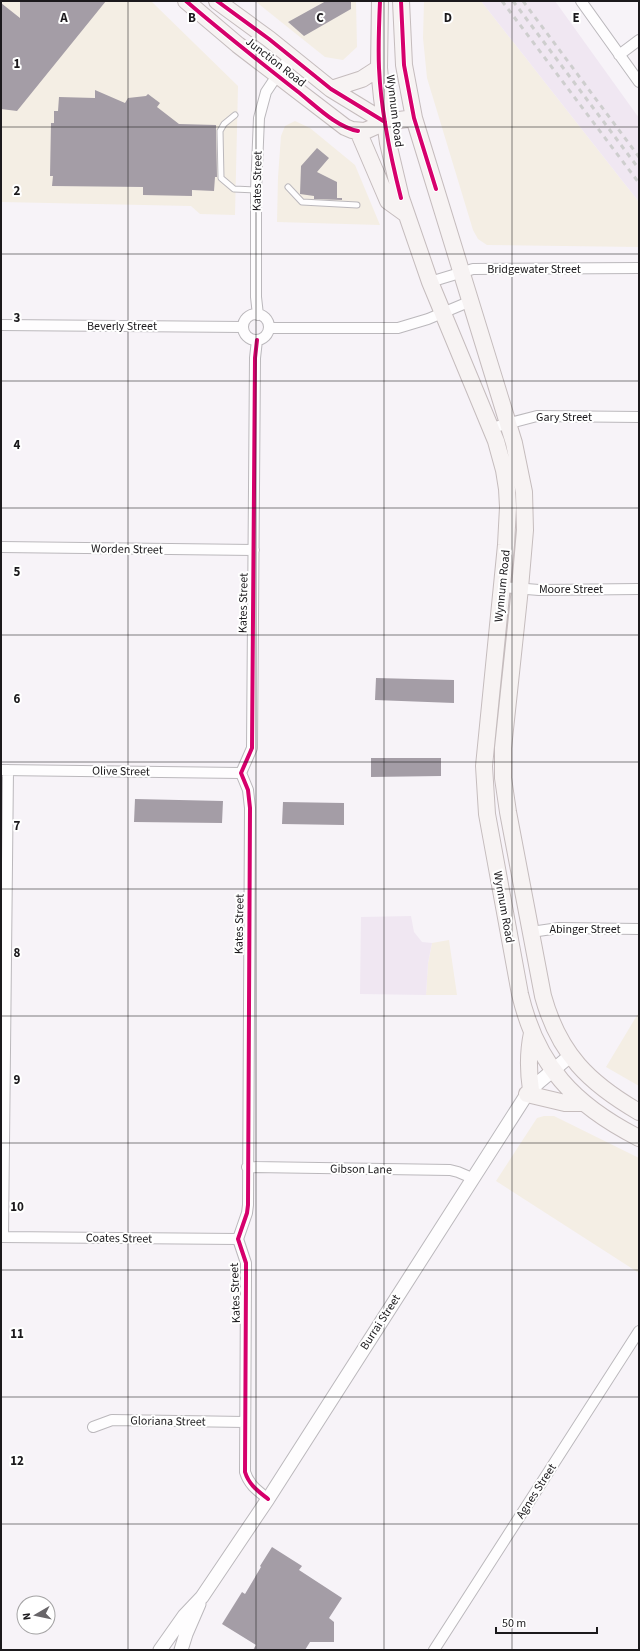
<svg xmlns="http://www.w3.org/2000/svg" width="640" height="1651" font-family="'Source Sans 3',sans-serif">
	<style>
		.commercial { fill: #f4eee4 }
		.built { fill: #f0e7f2 }
		.building { fill: #a49da6 }
		.lines { fill: none; stroke-linecap: round; stroke-linejoin: round }
		.service-casing { stroke: #bbb8bc; stroke-width: 7 }
		.minor-casing { stroke: #bbb8bc; stroke-width: 12 }
		.tertiary-casing { stroke: #bbb8bc; stroke-width: 15 }
		.primary-casing { stroke: #c5bcbd; stroke-width: 18 }
		.service { stroke: #fefdfe; stroke-width: 5 }
		.minor { stroke: #fefdfe; stroke-width: 10 }
		.tertiary { stroke: #fefdfe; stroke-width: 13 }
		.primary { stroke: #f7f3f3; stroke-width: 16 }
		.rail { stroke: #cecece; stroke-width: 3; stroke-dasharray: 5 5; stroke-linecap: butt }
		.cycleway-casing { stroke: #fff; stroke-width: 6 }
		.cycleway { stroke: #d6006c; stroke-width: 4 }
		.grid { fill: none; stroke: #1b191c; stroke-width: 1; stroke-opacity: 0.55 }
		.labels { text-anchor: middle; stroke-width: 4; stroke-linejoin: round; paint-order: stroke }
		.street-label { font-size: 12px; fill: #1b191c; stroke: #fff }
		.grid-label { font-size: 13px; text-anchor: middle; font-weight: bold; fill: #1b191c; stroke: #fff; stroke-width: 4; stroke-linejoin: round; paint-order: stroke }
	</style>
	<rect width="100%" height="100%" fill="#f7f3f8"/>
	<path class="commercial" d="M1 1H151L238 86 235 215 200 214 191 206 1 202Z
		M255 1H356L357 47 343 60 325 57Z
		M424 1H481L639 202V247L487 245 478 239 473 230 427 78 423 38Z
		M295 121 310 128 355 165 380 225 277 222 278 177 281 136 285 126Z
		M449 940 457 995H426L428 963 432 943Z
		M639 1012V1086L606 1067Z
		M544 1116H554L639 1158V1273L496 1181 537 1118Z"/>
	<path class="built" d="M481 1H555L639 118V202Z
		M411 916 414 932 422 942 432 943 428 963 426 995 360 994 361 917Z"/>
	<path class="building" d="M20 1H106L17 111 1 109V3L20 18Z
		M326 1H351V9L304 36 288 22Z
		M95 90 125 103 128 98 146 96 148 94 160 103 157 107 179 124 216 125 217 177H215L214 191 192 190V196L143 195V187L52 186 53 176H50L51 123H54V111H58L59 97 95 98Z
		M317 148 329 158 317 172 337 182V198H342V200L314 199V196L300 194 301 166Z
		M376 678 454 680V703L375 700Z
		M371 758H441V776L371 777Z
		M135 799 223 801 222 823 134 822Z
		M283 802 344 803V825L282 824Z
		M272 1547 302 1566 299 1570 342 1598 329 1618 334 1622V1642H310L305 1650H253L256 1645 222 1624 242 1592 245 1594 261 1567 260 1566Z"/>
	<g class="lines">
		<g class="service-casing">
			<path id="service" d="M235 115 224 124 220 131 221 178 234 189 256 190
				M288 187 302 202 357 205"/>
		</g>
		<g class="minor-casing">
			<path id="minor" d="M581 1 639 82
				M619 55 639 40
				M430 282 473 269 639 268
				M243 327a13 13 0 1 1 26 0a13 13 0 1 1-26 0Z
				M258 315 256 297V190L259 118 266 92 290 56
				M1 325 243 327
				M269 328H398L428 319 471 301
				M257 340 255 358 252 748 241 773 248 790 250 808 248 1205 247 1213 238 1239 246 1263V1276L245 1472C249 1485 258 1491 268 1499
				M491 428 537 416 639 417
				M1 547 254 550
				M502 587 539 590 639 589
				M1 770 241 773
				M531 932 559 928 639 929
				M247 1167 450 1170 458 1172 472 1178
				M1 1237 238 1239
				M3 1237 8 770
				M93 1427 112 1420 245 1422
				M434 1650 639 1331"/>
		</g>
		<g class="tertiary-casing">
			<path id="tertiary" d="M160 1650 184 1616 202 1597 268 1499 527 1094 539 1082 570 1056
				M181 1650 186 1634 199 1604"/>
		</g>
		<g class="primary-casing">
			<path id="primary" d="M186 1 238 45 345 127 352 130 365 131 385 122 414 118
				M217 1 269 39 331 89 385 122
				M380 1 379 68 382 98 388 143 401 198 430 282 496 441 504 470 507 489 508 507 506 545 484 766 487 814 520 994C537 1066 574 1105 639 1138
				M401 1 404 65 414 118 514 443 524 492 525 530 520 588 503 748V778L508 812 543 996C559 1054 589 1083 639 1112
				M331 89 362 79 379 68
				M358 131 388 201 406 214
				M531 1090C528 1070 528 1052 532 1033
				M527 1094 565 1103H582"/>
		</g>
		<use href="#service" class="service"/>
		<use href="#minor" class="minor"/>
		<use href="#tertiary" class="tertiary"/>
		<use href="#primary" class="primary"/>
		<path class="rail" d="M502 1 639 183
			M513 1 639 169
			M523 1 639 157"/>
		<g class="cycleway-casing">
			<path id="cycleway" d="M186 1C222 32 260 62 297 91 315 105 336 127 358 131
				M217 1 269 39 331 89 385 122
				M380 1C379 23 378 46 379 68 381 112 390 155 401 198
				M401 1 404 65 414 118 436 189
				M257 340 255 358 252 748 241 773 248 790 250 808 248 1205 247 1213 238 1239 246 1263V1276L245 1472C249 1485 258 1491 268 1499"/>
		</g>
		<use href="#cycleway" class="cycleway"/>
	</g>
	<path class="grid" d="M128 1V1650M256 1V1650M384 1V1650M512 1V1650M1 127H639M1 254H639M1 381H639M1 508H639M1 635H639M1 762H639M1 889H639M1 1016H639M1 1143H639M1 1270H639M1 1397H639M1 1524H639"/>
	<g class="labels">
		<g class="street-label">
			<text transform="translate(276 62) rotate(38)" y="4">Junction Road</text>
			<text transform="translate(395 111) rotate(83)" y="4">Wynnum Road</text>
			<text transform="translate(257 181) rotate(-89)" y="4">Kates Street</text>
			<text x="534" y="273">Bridgewater Street</text>
			<text x="122" y="330">Beverly Street</text>
			<text x="564" y="421">Gary Street</text>
			<text transform="translate(127 549) rotate(1)" y="4">Worden Street</text>
			<text transform="translate(502 586) rotate(-84)" y="4">Wynnum Road</text>
			<text x="571" y="593">Moore Street</text>
			<text transform="translate(243 603) rotate(-89)" y="4">Kates Street</text>
			<text transform="translate(121 771) rotate(1)" y="4">Olive Street</text>
			<text transform="translate(504 907) rotate(80)" y="4">Wynnum Road</text>
			<text transform="translate(239 924) rotate(-89)" y="4">Kates Street</text>
			<text x="585" y="933">Abinger Street</text>
			<text transform="translate(361 1169) rotate(1)" y="4">Gibson Lane</text>
			<text transform="translate(119 1238) rotate(1)" y="4">Coates Street</text>
			<text transform="translate(235 1293) rotate(-92)" y="4">Kates Street</text>
			<text transform="translate(380 1322) rotate(-57)" y="4">Burrai Street</text>
			<text transform="translate(168 1421) rotate(1)" y="4">Gloriana Street</text>
			<text transform="translate(536 1491) rotate(-57)" y="4">Agnes Street</text>
		</g>
	</g>
	<g class="grid-label">
		<text x="64" y="22">A</text>
		<text x="192" y="22">B</text>
		<text x="320" y="22">C</text>
		<text x="448" y="22">D</text>
		<text x="576" y="22">E</text>
		<text x="17" y="68">1</text>
		<text x="17" y="195">2</text>
		<text x="17" y="322">3</text>
		<text x="17" y="449">4</text>
		<text x="17" y="576">5</text>
		<text x="17" y="703">6</text>
		<text x="17" y="830">7</text>
		<text x="17" y="957">8</text>
		<text x="17" y="1084">9</text>
		<text x="17" y="1211">10</text>
		<text x="17" y="1338">11</text>
		<text x="17" y="1465">12</text>
	</g>
	<rect width="640" height="1651" fill="none" stroke="#1b191c" stroke-width="4"/>
	<g transform="translate(36 1615) rotate(261)"><circle r="19" fill="#ffffff" stroke="#a4a3a4"/>
	<path d="M0-3L7 15L0 10L-7 15Z" fill="#686569"/>
	<text y="-6" font-size="11" font-weight="bold" text-anchor="middle" fill="#1b191c">N</text>
	</g>
	<path d="M496 1627v6h101v-6" fill="none" stroke="#1b191c" stroke-width="2"/>
	<text x="502" y="1627" font-size="12" fill="#1b191c" stroke="#ffffff" stroke-width="3" paint-order="stroke">50 m</text>
</svg>
